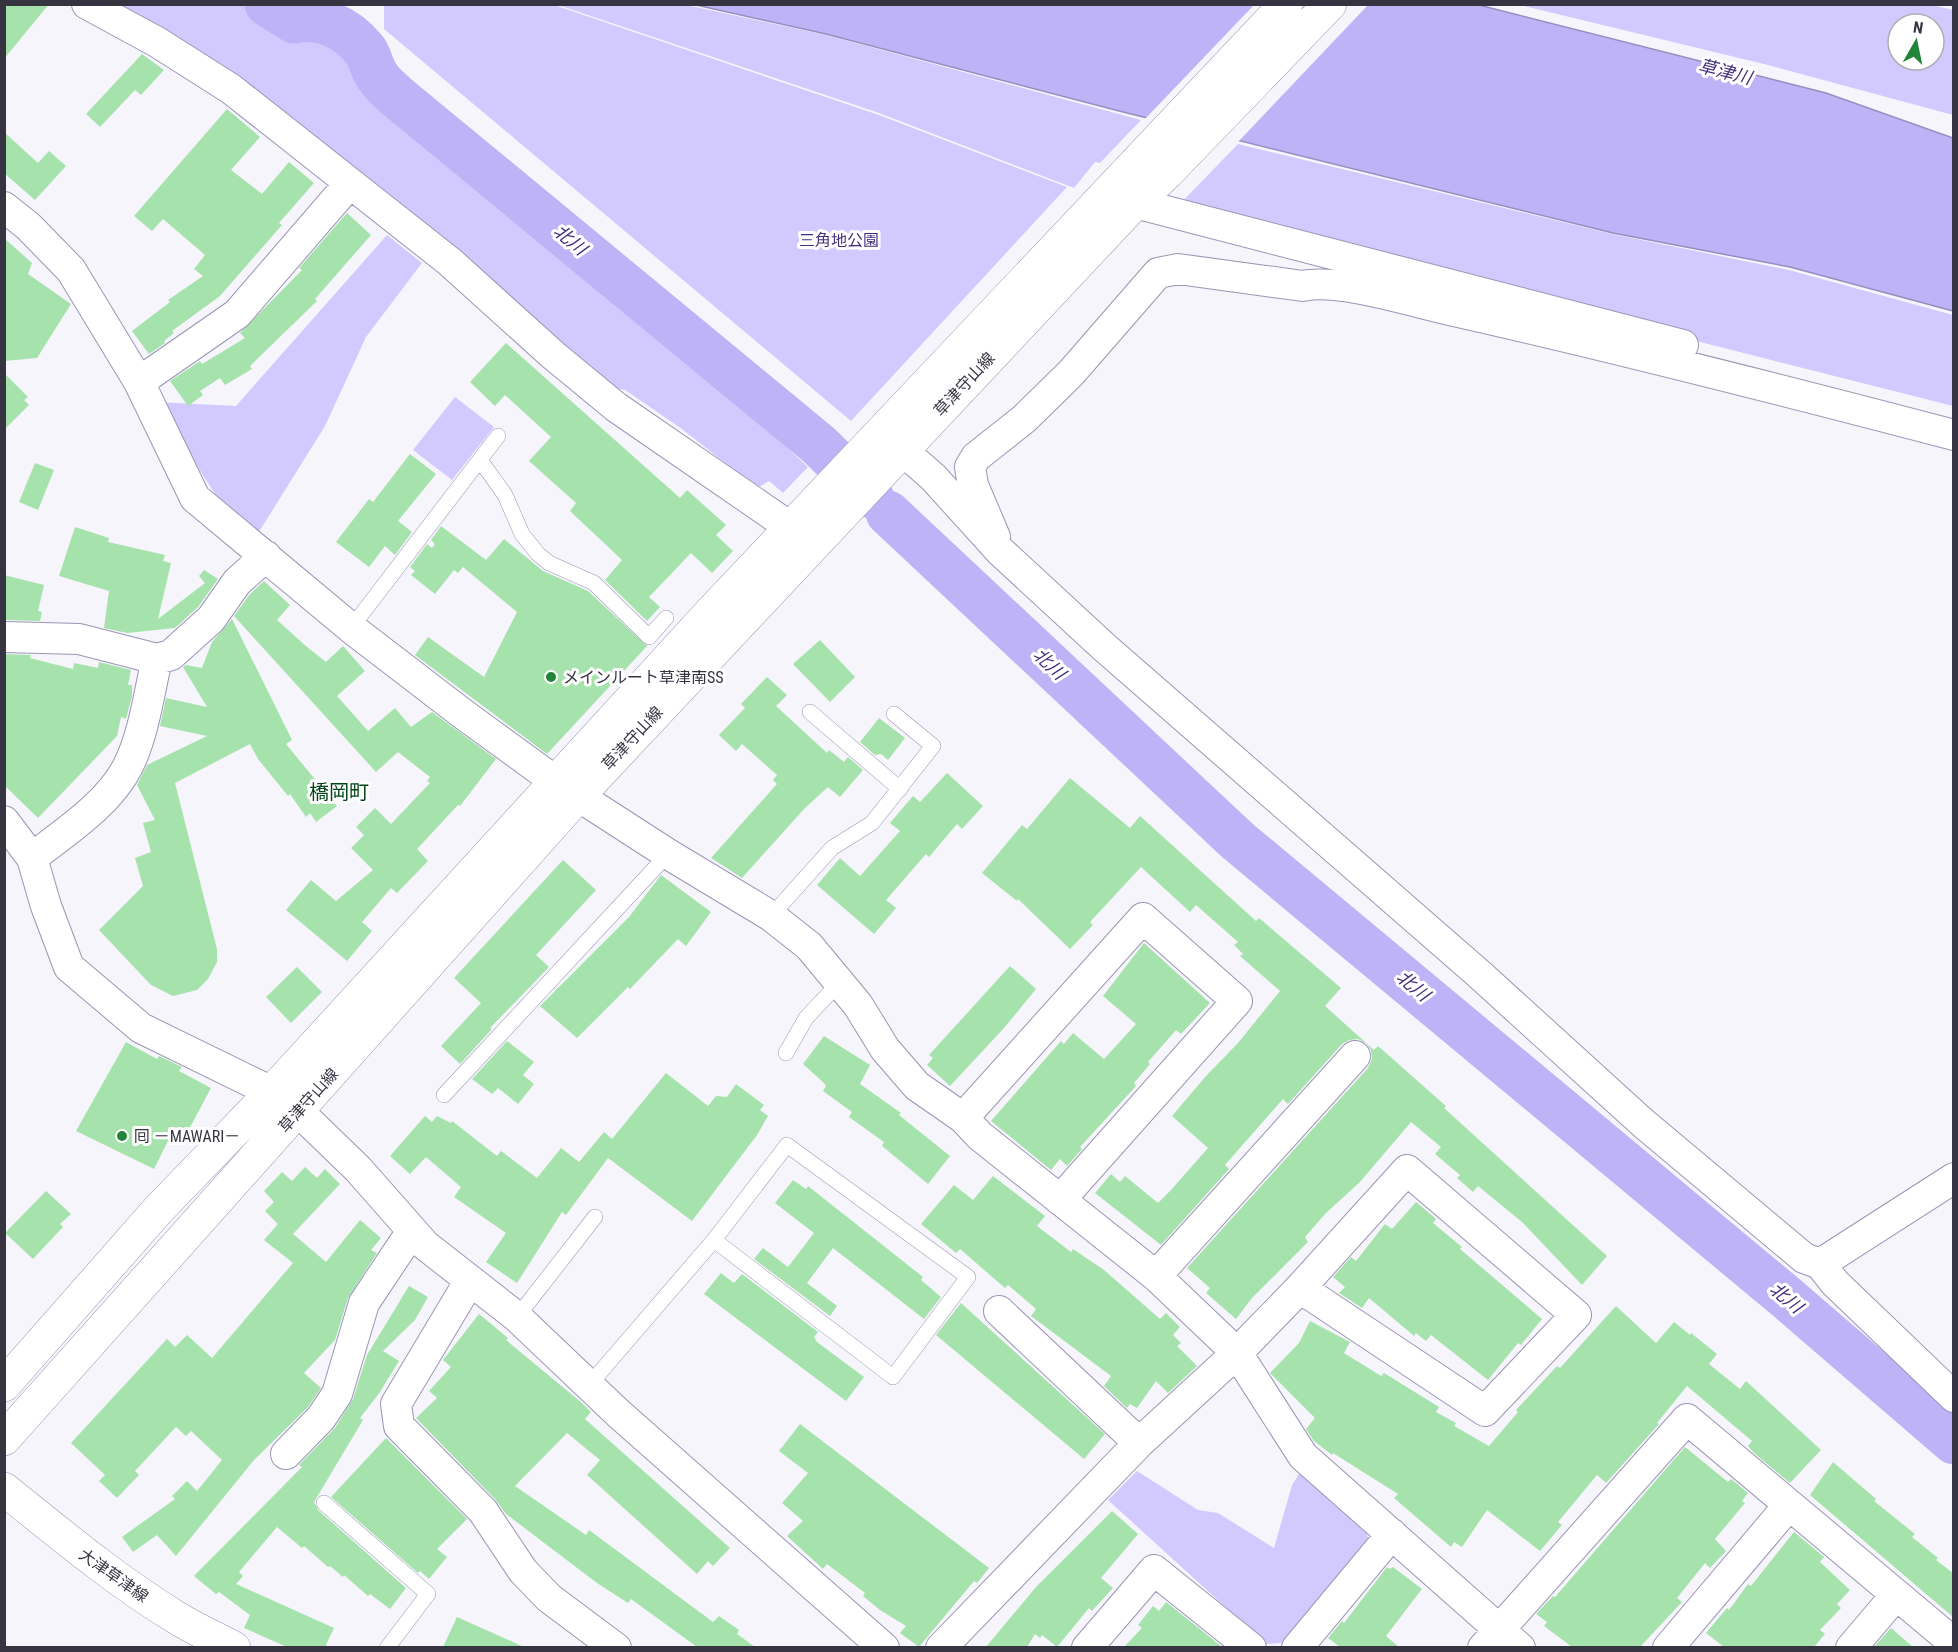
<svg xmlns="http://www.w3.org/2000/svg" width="1958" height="1652" font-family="'Roboto Condensed','Noto Sans JP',sans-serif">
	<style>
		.green { fill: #d2cafe; fill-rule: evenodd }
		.water { fill: #bfb3f7; stroke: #968dc0; stroke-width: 1.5 }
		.pier { fill: #f6f5fc }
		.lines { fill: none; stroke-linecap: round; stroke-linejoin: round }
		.river { stroke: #bfb3f7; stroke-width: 45 }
		.building { fill: #a6e2ac }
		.lane-casing { stroke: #9a95b5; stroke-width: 16 }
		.street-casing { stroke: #9a95b5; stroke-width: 32 }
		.primary-casing { stroke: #9a95b5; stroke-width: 34 }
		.lane { stroke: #fff; stroke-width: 15 }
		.street { stroke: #fff; stroke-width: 30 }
		.primary { stroke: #fff; stroke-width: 33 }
		.poi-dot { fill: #218539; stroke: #fff; stroke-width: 2 }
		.labels { text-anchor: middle; stroke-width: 6; stroke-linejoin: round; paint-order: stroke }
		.park-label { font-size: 16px; fill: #442f7c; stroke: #fff }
		.street-label { font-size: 16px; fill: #363441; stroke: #fff }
		.poi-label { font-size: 16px; fill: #363441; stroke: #fff; text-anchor: start }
		.water-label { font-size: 18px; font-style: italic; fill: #442e7c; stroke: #fff }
		.quarter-label { font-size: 20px; fill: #024616; stroke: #fff }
	</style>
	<rect width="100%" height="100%" fill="#f6f5fc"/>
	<path class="green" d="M110 5H249L286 32 306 29 329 31 349 45 371 88 441 144 459 165 739 403 808 467 783 493 769 481 757 488 682 429 625 390 604 386Z
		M384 5H554L879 115 1067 187 851 421 384 29Z
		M558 5H686L826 35 1141 120 1100 163 1095 162 1074 188 879 113Z
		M1520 5H1932L1953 10V115L1768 65ZM1898 24H1934V60H1898Z
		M1238 144 1612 234 1789 270 1953 315V406L1175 209Z
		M387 235 422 263 366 337 325 426 257 535 217 497 156 402 236 406Z
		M455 397 494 427 452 480 413 450Z
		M1137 1471 1198 1510 1218 1513 1274 1548 1292 1485 1301 1471 1365 1527 1369 1541 1283 1643 1266 1644 1108 1500Z"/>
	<path class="water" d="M696 5H1479L1826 93 1953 138V311L1790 267 1613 233 1119 111 826 34Z"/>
	<path class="pier" d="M1254 5H1368L1237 143 1144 120Z"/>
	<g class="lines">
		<path class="river" d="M267 4 294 21C320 15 347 28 364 49 370 56 371 66 376 74 380 82 389 89 395 95L819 445 871 496
			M888 513 1238 841 1787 1298 1954 1442"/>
	</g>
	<path class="building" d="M4 4H49L4 59Z
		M142 54 164 70 141 95 135 90 100 127 86 114Z
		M227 109 260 137 231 170 262 194 289 162 314 183 279 223 282 225 220 296 172 331 174 333 164 341 165 343 149 354 132 331 170 302 168 300 203 276 194 269 205 255 163 219 152 231 134 216Z
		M4 132 38 163 49 151 66 166 35 200 4 173Z
		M347 213 371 235 315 299 317 301 250 366 252 369 225 385 220 378 200 391 203 395 188 406 170 381 200 361 202 364 245 338 240 333 302 270 299 268Z
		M4 238 32 263 28 274 71 304 37 358 4 361Z
		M506 343 680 498 687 490 726 525 716 535 733 551 712 573 691 553 649 597 660 607 647 621 605 580 622 560 570 511 576 503 529 461 551 437 505 395 495 406 470 382Z
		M4 373 28 397 24 400 29 405 4 430Z
		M410 454 436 474 398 521 412 532 395 555 385 546 369 567 336 542 369 499 373 502Z
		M35 463 54 470 38 510 19 502Z
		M441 526 486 560 504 539 543 571 588 591 647 646 547 754 415 655 428 637 484 677 517 612 463 567 458 573 454 570 435 594 411 575 415 571 410 567 427 544 432 548 435 544 431 540Z
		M75 527 109 538 108 542 165 555 163 561 171 563 158 619 205 583 199 576 204 570 218 579 198 607 175 628 127 633 104 628 109 591 59 576Z
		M4 575 44 585 38 611 42 612 40 621 4 620Z
		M264 581 290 605 277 620 307 647 326 662 343 646 365 671 337 696 368 731 395 708 411 727 432 712 496 759 460 806 458 805 417 849 428 861 397 893 391 888 362 922 372 931 347 961 286 910 311 880 336 901 373 870 351 848 364 835 356 827 375 808 391 824 430 783 427 781 430 777 398 752 376 772 234 616 250 594Z
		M232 619 292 740 286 744 337 806 316 822 310 813 306 817 290 794 288 796 258 759 250 744 175 783 217 949V962L208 979 197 990 173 996 151 985 99 930 143 886 135 858 151 852 143 823 155 820 137 785 147 765 207 736 160 726 166 698 207 707 183 667 186 665 202 668 212 642Z
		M820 640 855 677 830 702 793 664Z
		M4 654 31 655 30 658 73 669 74 663 98 668 99 662 131 670 128 685H132V696L126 719 121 717 117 736 38 818 4 785Z
		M767 677 787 695 776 706 827 753 829 750 844 762 848 757 863 770 840 797 828 787 804 809 742 878 711 858 777 784 773 780 777 775 742 744 736 751 719 735 745 708 741 704Z
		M879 718 905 738 888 760 881 754 875 755 860 742Z
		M947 773 983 806 962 829 957 824 929 857 926 854 886 900 896 908 874 934 817 885 840 858 860 876 900 831 890 823 913 796 920 802Z
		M1070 778 1130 828 1140 816 1256 921 1259 918 1341 988 1325 1006 1374 1050 1378 1046 1446 1106 1444 1108 1607 1256 1582 1285 1522 1222 1478 1186 1473 1192 1457 1178 1460 1175 1435 1154 1441 1147 1411 1122 1360 1182 1326 1213 1305 1237 1308 1242 1252 1298 1236 1319 1206 1293 1210 1288 1187 1268 1368 1068 1372 1059 1371 1050 1366 1043 1358 1039 1349 1040 1342 1044 1288 1104 1283 1099 1225 1165 1229 1169 1161 1245 1095 1193 1111 1174 1120 1182 1125 1176 1158 1203 1171 1190 1208 1148 1172 1116 1206 1076 1238 1043 1280 991 1240 956 1243 954 1234 945 1238 942 1196 905 1190 912 1141 867 1090 922 1093 925 1070 949 1018 899 1017 901 982 873 1022 825 1027 829Z
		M563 860 596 890 536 955 549 967 490 1028 492 1029 460 1064 441 1046 481 1003 454 978Z
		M661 875 711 912 686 946 678 939 630 989 628 987 577 1038 540 1006 629 917Z
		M1144 943 1210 1003 1181 1034 1176 1030 1148 1062 1150 1064 1134 1083 1136 1086 1080 1147 1082 1149 1067 1166 1060 1159 1051 1170 991 1121 1061 1041 1064 1044 1073 1033 1104 1059 1136 1024 1103 996Z
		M1010 966 1036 989 1004 1028 950 1086 927 1065 933 1058 929 1055Z
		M297 967 322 992 291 1023 266 997Z
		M824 1036 870 1065 860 1084 901 1113 899 1115 950 1156 928 1184 882 1146 884 1142 849 1117 852 1112 823 1091 826 1086 824 1083 803 1064Z
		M507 1041 534 1062 523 1075 534 1084 518 1104 498 1088 492 1094 472 1079Z
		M126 1042 157 1059 159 1056 182 1067 179 1071 211 1088 187 1133 175 1127 154 1169 76 1131Z
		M666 1073 708 1106 716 1096 727 1097 736 1084 764 1105 760 1110 768 1116 757 1135 692 1221 608 1158 566 1215 562 1212 517 1283 486 1262 506 1233 454 1197 461 1187 426 1157 410 1174 390 1156 425 1116 432 1122 437 1116 451 1123 452 1121 497 1156 501 1151 537 1178 561 1148 579 1162 604 1132 612 1139Z
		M305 1167 317 1178 325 1169 340 1184 293 1234 326 1262 360 1220 381 1238 371 1250 377 1253 348 1298 335 1340 304 1373 321 1388 308 1407 254 1460 176 1556 157 1535 133 1552 122 1537 175 1499 172 1496 187 1481 197 1491 222 1460 191 1431 186 1436 176 1427 135 1471 139 1475 117 1498 99 1481 105 1475 71 1443 167 1339 175 1347 187 1335 212 1358 293 1263 264 1240 278 1224 265 1211 274 1202 264 1191 282 1172 292 1181Z
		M993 1176 1045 1216 1037 1226 1071 1252 1073 1249 1104 1270 1160 1319 1166 1313 1180 1327 1173 1335 1181 1343 1177 1346 1197 1366 1168 1393 1156 1381 1137 1408 1130 1404 1127 1408 1104 1386 1111 1376 1031 1316 1036 1309 1008 1285 1005 1288 960 1249 956 1253 921 1224 954 1185 973 1200Z
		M793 1180 806 1189 808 1186 923 1277 921 1280 941 1297 924 1319 833 1248 807 1283 837 1306 830 1316 754 1259 763 1248 788 1267 814 1233 775 1203Z
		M46 1191 71 1214 60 1224 63 1227 33 1259 5 1233Z
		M1416 1202 1436 1219 1433 1223 1462 1247 1460 1249 1542 1319 1521 1345 1518 1343 1488 1380 1431 1335 1426 1341 1416 1333 1414 1336 1369 1298 1362 1308 1339 1293 1345 1287 1333 1277 1351 1257 1356 1261 1385 1224 1392 1229Z
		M721 1273 734 1283 742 1274 818 1332 814 1337 817 1342 864 1377 846 1401 704 1294Z
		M409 1286 428 1297 415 1320 383 1351 399 1361 380 1392 360 1418 363 1420 314 1502 318 1510 406 1588 390 1609 370 1594 368 1596 344 1575 343 1577 330 1566 328 1567 304 1546 302 1548 277 1527 239 1572 243 1576 236 1584 334 1628 325 1647H287L244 1628 250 1615 219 1592 216 1594 194 1576 302 1467 299 1465 335 1428 353 1399 367 1355Z
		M961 1303 1105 1434 1084 1459 936 1335Z
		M1616 1306 1656 1343 1674 1322 1690 1335 1691 1333 1717 1354 1709 1364 1740 1389 1746 1381 1821 1450 1790 1483 1754 1453 1748 1446 1752 1441 1687 1386 1657 1423 1659 1424 1606 1483 1597 1475 1558 1522 1562 1525 1540 1551 1487 1510 1462 1547 1454 1542 1451 1547 1394 1498 1398 1494 1333 1453 1332 1455 1314 1441 1306 1429 1315 1418 1270 1373 1299 1343 1310 1321 1350 1342 1344 1353 1381 1376 1384 1373 1439 1407 1436 1412 1456 1423 1454 1426 1489 1446 1518 1412 1516 1410 1557 1366 1560 1368Z
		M479 1314 508 1338 506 1340 582 1403 591 1412 585 1419 730 1548 713 1566 708 1561 697 1574 587 1475 600 1460 567 1433 515 1486 586 1535 589 1530 713 1622 719 1616 739 1630 737 1634 755 1647H697L631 1599 628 1603 597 1583 506 1514 495 1499 416 1418 437 1398 429 1391 451 1367 443 1360Z
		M800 1424 989 1568 977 1583 974 1581 919 1647 900 1633 906 1626 880 1610 863 1596 865 1593 827 1564 823 1569 787 1536 803 1521 782 1503 808 1473 779 1451Z
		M386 1438 467 1519 437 1549 447 1557 429 1579 420 1571 418 1573 331 1497Z
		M1685 1447 1728 1482 1731 1479 1748 1493 1742 1501 1745 1503 1715 1539 1726 1551 1710 1568 1705 1563 1677 1598 1682 1602 1640 1647H1572L1544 1626 1547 1622 1536 1614 1553 1596 1555 1597Z
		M1833 1462 1876 1499 1874 1501 1915 1534 1912 1537 1938 1558 1936 1560 1953 1573V1617L1810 1495Z
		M1112 1511 1138 1534 1101 1578 1113 1588 1092 1611 1089 1608 1057 1647 1042 1635 1040 1638 1035 1634 1027 1647H986L1036 1587Z
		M1794 1532 1824 1557 1820 1562 1850 1590 1837 1604 1841 1608 1820 1630 1825 1634 1814 1647H1724L1706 1633 1727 1608 1729 1610 1748 1584 1751 1586Z
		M1387 1567 1390 1569 1393 1567 1422 1589 1386 1636 1399 1647H1340L1328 1638 1342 1621 1344 1623Z
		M1166 1602 1200 1629 1222 1647H1124L1142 1628 1138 1625 1153 1606 1159 1611Z
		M457 1617 524 1647H443Z
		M1891 1628 1913 1647H1874Z"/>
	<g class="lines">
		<g class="lane-casing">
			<path id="lane" d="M480 460 505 495 522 534 538 554 549 563 594 583 649 637 666 618
				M351 628 498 436
				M810 712 900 789
				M771 916 832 848 872 823 933 746 894 714
				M786 1053 806 1018 839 983
				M444 1095 668 854
				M517 1317 595 1217
				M590 1384 714 1240 787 1145 968 1277 893 1377 714 1240
				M324 1503 428 1594 387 1648"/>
		</g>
		<g class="street-casing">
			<path id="street" d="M87 4 157 42 231 89 450 262 553 355 616 407 790 527
				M1135 203 1683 345
				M4 207 28 226 71 270 139 382 195 498 351 628 463 714 555 781 668 854 771 916 809 946 858 1005 885 1049 917 1086 963 1118 980 1136 1156 1276 1237 1353 1303 1456 1520 1648
				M139 382 237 314 350 183
				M902 450 933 477 1000 551 1104 647 1479 974 1643 1123 1804 1258 1820 1264 1835 1283 1954 1397
				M995 537 973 485 970 467 976 457 1024 419 1071 373 1158 273 1178 269 1303 286C1338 278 1413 302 1450 310 1619 348 1786 391 1954 435
				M4 637 79 639 157 659 171 655 211 619 237 582 266 556
				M4 821 32 858 46 906 69 967 141 1028 272 1092 298 1111 358 1169 425 1245 517 1317 618 1413 884 1648
				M32 858C65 832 109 804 128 766 144 734 149 693 157 659
				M963 1118 1143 918 1237 1001 1060 1200
				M1820 1264 1954 1178
				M1156 1276 1355 1056
				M469 1282 396 1404 399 1426 483 1511 523 1571 549 1598 616 1648
				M999 1311 1139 1443
				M286 1454 321 1418 337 1394 364 1303 412 1231
				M941 1648 1139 1443 1237 1353 1300 1288 1407 1170 1576 1315 1485 1411 1300 1288
				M1087 1648 1154 1570 1251 1648
				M1297 1648 1392 1534
				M1483 1648 1687 1419 1954 1643
				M1668 1648 1789 1505
				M1851 1648 1896 1595"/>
		</g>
		<g class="primary-casing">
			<path id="primary" d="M4 1385 158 1210 272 1092 711 612 1286 4
				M4 1439 578 796 1135 203 1167 173 1330 4
				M4 1489C60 1534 115 1580 177 1618 195 1629 215 1638 234 1648"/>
		</g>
		<use href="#lane" class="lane"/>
		<use href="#street" class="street"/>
		<use href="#primary" class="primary"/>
	</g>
	<g class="poi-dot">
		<circle cx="551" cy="677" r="6"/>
		<circle cx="122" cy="1136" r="6"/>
	</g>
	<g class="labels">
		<g class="park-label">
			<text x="839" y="246">三角地公園</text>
		</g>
		<g class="street-label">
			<text transform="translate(964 384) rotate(-47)" y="6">草津守山線</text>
			<text transform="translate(632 738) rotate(-47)" y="6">草津守山線</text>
			<text transform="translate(308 1100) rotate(-48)" y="6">草津守山線</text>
			<text transform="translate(114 1575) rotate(35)" y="6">大津草津線</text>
		</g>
		<g class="poi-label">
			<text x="563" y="683">メインルート草津南SS</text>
			<text x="134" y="1142">囘 －MAWARI－</text>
		</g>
		<g class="water-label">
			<text transform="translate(1725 72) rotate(14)" y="6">草津川</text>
			<text transform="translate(570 240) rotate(40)" y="6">北川</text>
			<text transform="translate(1049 664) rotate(43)" y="6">北川</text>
			<text transform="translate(1413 986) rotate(40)" y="6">北川</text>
			<text transform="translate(1786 1298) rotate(40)" y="6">北川</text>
		</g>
		<g class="quarter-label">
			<text x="339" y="799">橋岡町</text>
		</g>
	</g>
	<rect width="1958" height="1652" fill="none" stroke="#363441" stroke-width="12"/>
	<g transform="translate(1916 42) rotate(9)"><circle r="28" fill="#ffffff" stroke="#afaeb3" stroke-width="1.5"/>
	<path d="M0-4.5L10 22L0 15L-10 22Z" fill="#218539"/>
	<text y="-9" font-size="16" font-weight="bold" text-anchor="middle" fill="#363441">N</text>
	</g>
</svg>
